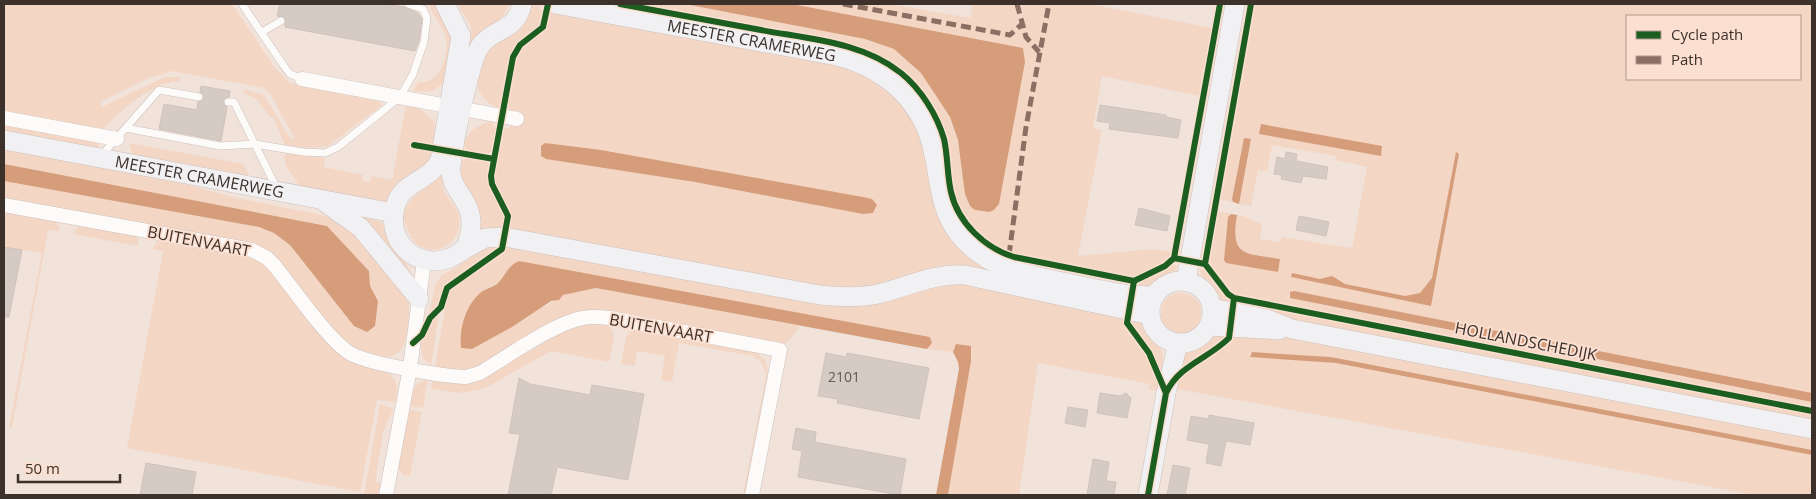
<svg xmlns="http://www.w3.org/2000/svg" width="1816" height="499" font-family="'Open Sans',sans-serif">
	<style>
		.green { fill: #f4d6c5; fill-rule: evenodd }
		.water { fill: #d59d79 }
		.building { fill: #d6cac4; stroke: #cfc3bc }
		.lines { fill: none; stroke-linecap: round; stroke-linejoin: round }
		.lane-casing { stroke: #cdc1bb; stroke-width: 8 }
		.street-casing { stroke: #cdc1bb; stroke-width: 15 }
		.secondary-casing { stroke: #cdc1bb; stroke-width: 20 }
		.lane { stroke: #fdfbf9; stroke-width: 7 }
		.street { stroke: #fdfbf9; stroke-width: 14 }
		.secondary { stroke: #f1f0f3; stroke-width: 19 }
		.quiet { stroke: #8d6e63; stroke-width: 5; stroke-dasharray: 10 5; stroke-linecap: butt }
		.cycleway-casing { stroke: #fbdfd0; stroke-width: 9 }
		.cycleway { stroke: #1b5e20; stroke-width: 6 }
		.labels { text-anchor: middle; stroke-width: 4; stroke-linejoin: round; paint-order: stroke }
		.number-label { font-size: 14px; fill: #645953 }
		.street-label { font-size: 16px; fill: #3c312b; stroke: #fbdfd0 }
	</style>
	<rect width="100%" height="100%" fill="#f1e2da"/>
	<path class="green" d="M4 4H232L275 68 290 83 378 101 382 105 328 146 309 148 285 145 273 117 271 118 256 99 243 93 244 89 264 95 291 140 294 137 270 94 264 88 172 71 149 78 100 102 102 107 165 77H180L179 82C156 79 117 113 103 130L4 113Z
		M429 4H439L454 29 446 82 432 91 413 92 418 82C440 85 451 54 445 35 442 24 432 16 429 4Z
		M457 4H510L500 20 483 29 471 45V26Z
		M531 4 540 5 539 9 543 10 539 25 516 44 511 52 501 108C478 103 471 78 479 58 482 50 522 13 531 4Z
		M637 4H685L865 39 894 49 921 73 950 117 958 140 968 201 975 210 982 212C994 173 1029 86 1023 48L792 4H890L970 18 973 4H1090L1212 28 1200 96 1102 76 1093 128 1102 130 1078 256 1153 249 1172 252 1164 262 1134 277 1013 253C985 242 959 221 954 189 951 174 951 159 948 144 942 117 925 88 903 71 865 40 814 37 767 28 724 20 680 12 637 4Z
		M1254 4H1812V393L1294 291 1289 295 1290 298 1342 309 1812 402V408L1231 293 1209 265 1217 211 1231 214 1228 217 1224 260 1278 272 1280 259C1245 253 1230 257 1237 215 1247 216 1253 221 1262 224L1260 239 1280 242 1282 237 1352 248 1367 167 1335 160 1336 156 1272 145 1267 171 1258 170 1251 206 1239 204 1251 140 1244 138 1232 198 1233 202 1219 199ZM1627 16H1800V79H1627ZM1456 152 1459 154 1431 305 1407 296 1420 293 1432 278Z
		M549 11 836 61 893 89 924 134 934 191 1000 272 876 289 833 291 509 228C514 206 500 201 496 182 492 166 501 143 504 128L509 129 510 125 517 126 520 112 510 110 508 106C510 90 511 69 517 55 526 34 543 42 549 11ZM541 146 601 150 871 199 877 205 873 213 863 214 695 182 546 159 541 156Z
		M406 105C421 107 431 115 437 128L434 144 414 141 413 147 433 151 435 156 388 205 301 188 286 166 284 157 287 153 325 158 324 167 363 175V181L370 182 371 176 392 180Z
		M489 122H494L493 126 497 127 491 152 485 155 466 151V147L462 146C467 132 476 126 489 122Z
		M4 123 98 140 99 150 4 132Z
		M129 143 244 164 249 178 133 156Z
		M4 147 156 176 232 197 341 219 409 300C409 322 411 363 379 356 373 355 366 354 360 352 336 342 297 283 279 261L273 255 244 242 4 198V181L259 227 274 233 290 245 354 326 378 301 370 286 369 271 327 226 4 164Z
		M465 157 486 161 489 165 490 185 505 214 503 228 499 227 498 231 476 237 461 186 460 160 464 161Z
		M441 167C443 177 441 183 445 192 449 202 458 207 459 218 463 242 435 260 416 243 408 236 408 226 402 217 411 189 431 192 441 167Z
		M4 212 56 220 59 226V231L48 230 12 428 9 427 42 253 4 247Z
		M356 213 381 222 394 249 405 262 412 275 407 276Z
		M79 225 134 234 138 239V246L73 234Z
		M159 240C180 239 251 254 267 266L341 355C364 370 407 363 395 402L377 400 360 492 127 448 163 251 152 249Z
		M482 246 499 247 447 283C438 294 441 304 429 312L436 284 441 276 468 260Z
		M506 246 819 299 948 280 1125 317C1124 329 1137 338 1143 347 1152 359 1159 375 1161 390H1149L1150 384 1038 363 1019 495H948L972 352 954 347 953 352 927 349 932 343 930 337 654 287 498 283 479 293 465 315 539 309 559 299 563 295 596 288 800 326 786 344 607 311 587 310 572 314 481 366 464 371 435 367 448 292 499 255Z
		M1172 264 1178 266C1171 280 1153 288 1139 290L1140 285H1137Z
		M1204 269 1230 301 1229 302 1221 304C1211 295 1203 283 1200 270Z
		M1161 313a20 20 0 1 1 40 0a20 20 0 1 1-40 0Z
		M1239 301 1812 414V421L1297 321 1239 308Z
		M439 314 431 365 423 358 420 344C430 334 427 321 439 314Z
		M1129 319 1141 321C1155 339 1168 350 1162 374L1147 344Z
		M585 322C621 324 615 330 609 362L551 351 485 388 461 393 431 389 432 379 489 375 564 331Z
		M637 329 753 351 765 360 768 371 745 495H743L766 375 762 363 753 356 679 343 672 382 661 380 665 356 637 351 635 366 621 364 626 337 632 330Z
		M1236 331 1313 340 1812 436V450L1331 357 1252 352 1249 356 1336 363 1812 455V495H1755L1172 388 1181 374 1228 343Z
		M1214 334 1228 335 1224 340 1175 373 1183 353Z
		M428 379 423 408 411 406C408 392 416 383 428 379Z
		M380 404 393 409 383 433 375 482 381 483 378 495H364Z
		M410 410 422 412 410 476 403 475 397 466Z"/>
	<path class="water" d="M685 4H792L1023 48 1025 62 999 204 994 210 989 212 975 210 970 206 965 194 958 140 950 117 921 73 894 49 865 39Z
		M1261 124 1382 146 1381 156 1259 134Z
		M1244 138 1251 139 1239 204 1233 202 1232 199Z
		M545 143 601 150 863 197 872 199 877 205 873 213 863 214 695 182 546 159 541 156V146Z
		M1456 152 1459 154 1431 306 1291 277 1292 273 1320 279 1332 276 1345 284 1405 296 1420 293 1432 278Z
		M4 164 327 226 369 271 370 286 378 301 375 326 367 332 354 326 290 245 274 233 259 227 4 181Z
		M1231 214 1237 215C1230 257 1245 253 1280 259L1278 272 1226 263 1224 260 1228 217Z
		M519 261 930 337 932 343 927 349 596 288 563 295 559 300 551 301 512 327 472 349 461 348C459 330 465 306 480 293 484 289 492 288 497 284 506 276 507 266 519 261Z
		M1294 291 1812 393V402L1290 298V292Z
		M956 344 971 346V361L948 495H936L959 369 958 362 953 352Z
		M1252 352 1331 357 1812 450V455L1336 363 1250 357Z"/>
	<path class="building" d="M280 4H384L404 7 418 13 422 19 419 41 415 51 285 27V18L277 16Z
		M201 86 230 91 229 97 225 98 223 102 227 107 221 141 159 129 164 104 197 110 198 102 204 98 200 92Z
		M1100 105 1166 115V117L1181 120 1178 138 1109 129 1110 123 1097 121Z
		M1286 152 1297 154 1296 161 1328 167 1326 179 1303 176 1301 183 1281 179 1282 175 1274 174 1277 157 1285 159Z
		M1139 208 1170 216 1167 231 1135 225Z
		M1299 216 1329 222 1326 236 1296 230Z
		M4 247 22 250 9 317H4Z
		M826 353 846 357 847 353 929 368 919 419 837 403 838 399 818 396Z
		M519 378 530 384 590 395 592 385 644 394 628 480 557 467 551 495H508L520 434 509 433Z
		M1100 393 1120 396 1126 393 1131 398 1127 418 1097 413Z
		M1068 407 1088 410 1085 427 1065 423Z
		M1209 415 1254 423 1250 445 1226 441 1221 466 1206 463 1209 444 1187 440 1191 416 1208 419Z
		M796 428 816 432 815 442 906 459 900 495 798 477 802 451 792 449Z
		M1093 459 1109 462 1106 481 1116 482 1114 495H1087Z
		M146 463 196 472 192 495H140Z
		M1173 465 1190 468 1185 495H1167Z"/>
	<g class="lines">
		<g class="lane-casing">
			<path id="lane" d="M242 4 284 66 290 74 302 79
				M262 32 281 21
				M228 102H234L277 189
				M126 128 220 146 255 144 303 152 325 153 338 147 400 97 413 74 424 42 427 18 423 9 408 4
				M101 156 159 90 199 97"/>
		</g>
		<g class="street-casing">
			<path id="street" d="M302 79 517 119
				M4 118 117 139
				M4 205 252 250 267 258 274 265C292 287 326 337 348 352 365 364 443 376 466 377L480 373C507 357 554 323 583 318 592 316 601 317 610 318L780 350 752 495
				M386 495 410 368 424 261"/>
		</g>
		<g class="secondary-casing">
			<g id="secondary">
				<path d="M445 4 461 36 440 160C430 181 403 181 396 204 384 239 415 271 450 258 456 255 462 252 466 247 468 243 469 237 470 233 477 200 448 192 451 166 453 146 470 58 481 45 494 28 517 31 522 4"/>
				<path id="s1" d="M555 4 837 56C885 68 923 101 933 151 940 180 939 208 958 233 986 270 1030 275 1072 284 1100 290 1126 296 1155 296"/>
				<path id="s2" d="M4 140 394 213"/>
				<path d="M326 203 361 228 419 299"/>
				<path d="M465 249 485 238 505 237 820 295C839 297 859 298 878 294 908 287 933 273 965 275L1150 315"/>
				<circle cx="1181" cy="312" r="31"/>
				<path d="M1186 282 1235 4"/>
				<path d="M1212 308 1267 319 1292 329 1812 429"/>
				<path d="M1209 326 1279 330"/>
				<path d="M1148 495 1166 393 1178 343"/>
			</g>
		</g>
		<use href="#lane" class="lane"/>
		<use href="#street" class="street"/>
		<use href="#secondary" class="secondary"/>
		<path class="quiet" d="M843 4 1010 35 1022 24
			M1017 4 1026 37 1039 52
			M1009 255 1026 127 1049 4"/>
		<g class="cycleway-casing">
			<path id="cycleway" d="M620 4C667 13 714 21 761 30 809 39 862 42 901 73 921 89 937 115 944 139 948 156 947 175 951 192 958 223 985 248 1014 257L1134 281
				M414 145 494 159
				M1174 258 1220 4
				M1205 264 1251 4
				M1134 281 1165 266 1174 258 1205 264 1228 294 1234 298 1812 411
				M1134 281 1127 323 1149 353 1166 393
				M413 343 422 335 430 318 441 307 447 288 502 249 508 216 492 184 491 176 513 57 520 45 543 27 548 4
				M1148 495 1166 393C1179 365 1208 359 1229 338L1234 298"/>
		</g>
		<use href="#cycleway" class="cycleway"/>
	</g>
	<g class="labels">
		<g class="number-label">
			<text x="844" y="382">2101</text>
		</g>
		<g class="street-label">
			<text dy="6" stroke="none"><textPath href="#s1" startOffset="200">MEESTER CRAMERWEG</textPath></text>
			<text dy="6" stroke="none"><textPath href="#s2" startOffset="199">MEESTER CRAMERWEG</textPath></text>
			<text transform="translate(199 241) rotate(11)" y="6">BUITENVAART</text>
			<text transform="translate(661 328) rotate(10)" y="6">BUITENVAART</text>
			<text transform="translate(1526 341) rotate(11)" y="6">HOLLANDSCHEDIJK</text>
		</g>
	</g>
	<rect width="1816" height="499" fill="none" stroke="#3c312b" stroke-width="10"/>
	<rect x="1626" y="15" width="175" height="65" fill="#fbdfd0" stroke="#af998e"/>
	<rect x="1636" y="31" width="25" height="8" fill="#1b5e20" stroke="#af998e"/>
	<text x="1671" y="40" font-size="15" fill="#3c312b">Cycle path</text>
	<rect x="1636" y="56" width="25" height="8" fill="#8d6e63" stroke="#af998e"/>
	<text x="1671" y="65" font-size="15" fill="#3c312b">Path</text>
	<path d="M18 474v8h102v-8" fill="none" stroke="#3c312b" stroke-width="2.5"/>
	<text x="25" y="474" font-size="15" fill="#3c312b" stroke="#fbdfd0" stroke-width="4" paint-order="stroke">50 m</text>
</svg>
